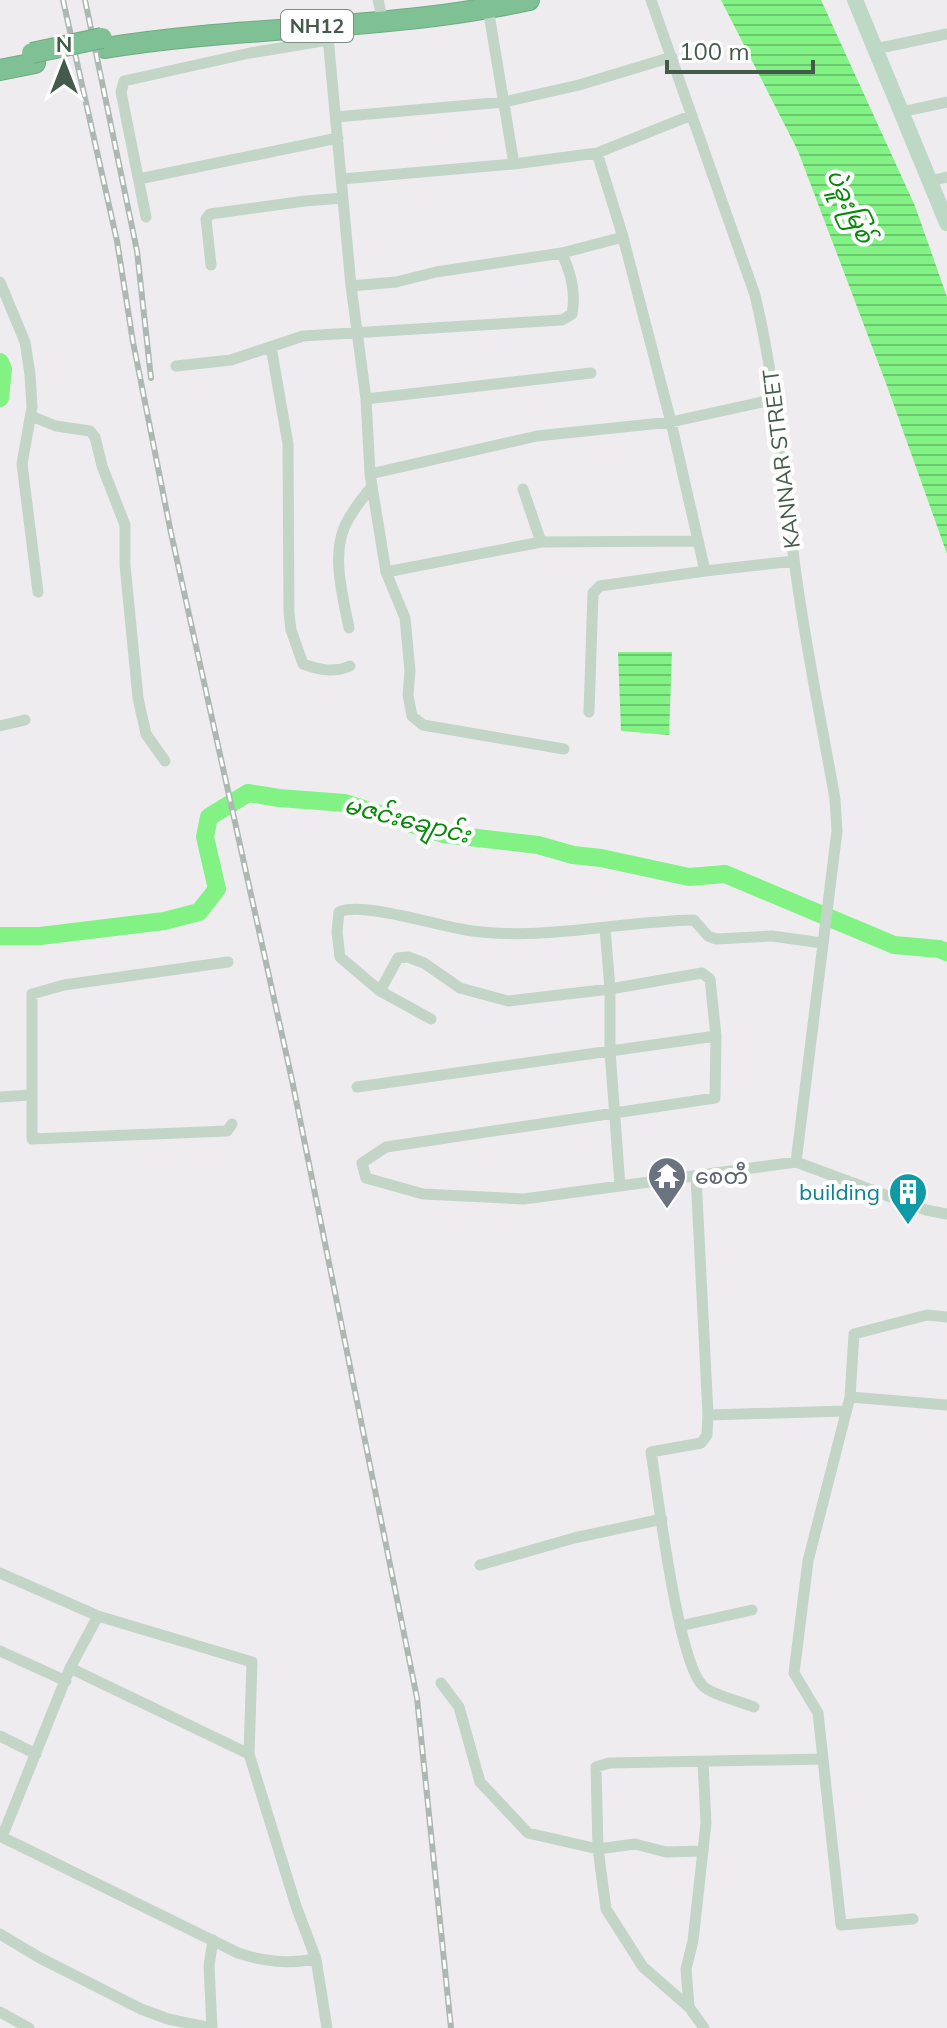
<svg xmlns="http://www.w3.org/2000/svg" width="947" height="2028" font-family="Mulish,'Noto Sans Myanmar',sans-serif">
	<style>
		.water { fill: url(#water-rules) }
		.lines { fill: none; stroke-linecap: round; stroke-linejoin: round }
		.river { stroke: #81f283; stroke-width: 18 }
		.highway-casing { stroke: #6cac81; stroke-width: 22 }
		.street { stroke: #c2d5c7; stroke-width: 11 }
		.secondary { stroke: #bed8c6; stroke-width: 16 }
		.highway { stroke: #80c095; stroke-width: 20 }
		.rail-casing { stroke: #aeb8b3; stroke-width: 6 }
		.rail { stroke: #fff; stroke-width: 3; stroke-dasharray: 9; stroke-linecap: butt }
		.highway-bridge-casing { stroke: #6cac81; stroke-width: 22; stroke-linecap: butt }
		.highway-bridge { stroke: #80c095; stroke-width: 20 }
		.labels { text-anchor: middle; stroke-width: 8; stroke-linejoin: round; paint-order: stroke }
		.shield { fill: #fff; stroke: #7c8c81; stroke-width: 2 }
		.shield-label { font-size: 20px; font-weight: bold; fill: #445b4b }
		.street-label { font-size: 22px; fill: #445b4b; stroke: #fff }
		.worship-label { font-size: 22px; fill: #5b616d; stroke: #fff; text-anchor: start }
		.culture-label { font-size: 22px; fill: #0d838f; stroke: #fff; text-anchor: end }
		.water-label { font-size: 24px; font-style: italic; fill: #068809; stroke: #fff }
	</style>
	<defs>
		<pattern id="water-rules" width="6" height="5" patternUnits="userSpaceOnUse" patternTransform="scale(2)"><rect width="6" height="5" fill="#81f283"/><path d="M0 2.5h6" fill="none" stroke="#6bc76d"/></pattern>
	</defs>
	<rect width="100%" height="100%" fill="#efecf0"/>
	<path class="water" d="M721 0H821L915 206 947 297V554L887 386 798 151Z
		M618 652H672L669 735 621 731Z"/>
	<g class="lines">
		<path class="river" d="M0 362 3 369 0 398
			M0 936H40L164 921 199 912 217 889 205 837 209 817 248 793 279 798 345 803 443 834 538 845 573 855 601 858 689 877 725 874 894 945 939 949 947 952"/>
		<g class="highway-casing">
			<path id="highway" d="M105 48C245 25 390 31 529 0
				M0 70 35 63"/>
		</g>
		<path class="street" d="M378 0 383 21
			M487 2 514 164
			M327 26 351 286 366 399 370 474 386 572 405 618 410 671 408 695 412 716 423 725 564 749
			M875 49 947 34
			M901 112 947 102
			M336 117 504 102 579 85 672 57
			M597 153 623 237 671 422 705 571 794 561
			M139 179 338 138
			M342 179 514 164 597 153 692 115
			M930 181 947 177
			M146 217 121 92 124 81 250 53 328 40
			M562 253 623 237
			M211 265 206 219 210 214 305 201 343 198
			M0 282 25 342 30 374 32 407 22 464 38 592
			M271 347 288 444 289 613 291 630 303 664C320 670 334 673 350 666
			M176 366 231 360 303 336 562 320 572 314C576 292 571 274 562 253L436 272 396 282 351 286
			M366 399 591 373
			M31 416 56 426 90 431 95 437 102 466 125 525V565L138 698 146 734 165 761
			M370 474 537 436 671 422 776 399
			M523 489 541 542
			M386 572 541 542 696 541
			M349 628C343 597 332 558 344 528 350 513 362 499 372 486
			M589 712 593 593 600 586 705 571
			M0 726 25 720
			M605 928 610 989V1051L620 1186
			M228 962 64 985 32 994V1139L227 1131 232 1124
			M380 991 398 958 408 957 424 963 460 988 508 1001 610 989 702 973 710 979 716 1036 715 1098 386 1147 362 1163 366 1178 423 1194 524 1199 796 1162 837 831 835 799C821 719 804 640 794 559 782 470 776 383 755 295L651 0
			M431 1019 380 991 340 957 337 932 339 912C360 901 439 926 466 930 541 942 619 921 694 920L708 936 716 939 772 936 822 943
			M357 1087 716 1036
			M0 1097 30 1095
			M796 1162 926 1210 947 1214
			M696 1176 708 1415 845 1411
			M850 1397 947 1405
			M708 1415 707 1435 701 1443 651 1452C658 1495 678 1663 703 1686 710 1694 742 1702 754 1707
			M480 1565 574 1538 662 1519
			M0 1573 98 1616 252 1662 249 1754 296 1906 316 1959 327 2028
			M98 1616 70 1668 2 1837 238 1953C265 1962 287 1964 316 1959
			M680 1626 752 1610
			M0 1651 66 1681
			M70 1668 249 1754
			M441 1683 459 1707 480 1782 528 1833 598 1849 635 1844 666 1852 703 1851
			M0 1736 36 1754
			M913 1919 841 1925 818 1713 794 1673 808 1561 850 1397 854 1334 927 1315 947 1317
			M0 1934 40 1958 141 2009 168 2019 211 2028
			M689 2007 686 1969 693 1941 706 1823 703 1762
			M0 2012 29 2028
			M212 2028 209 1966 213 1940
			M704 2028 689 2007 643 1967 606 1909 598 1849 596 1767 609 1763 823 1759"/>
		<path class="secondary" d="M855 0 947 223"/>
		<use href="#highway" class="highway"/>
		<g class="rail-casing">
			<path id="rail" d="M63 0 117 241 133 342 171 533 292 1080 417 1698 451 2028
				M85 0 137 251 151 378"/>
		</g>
		<use href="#rail" class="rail"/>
		<g class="highway-bridge-casing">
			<path id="highway-bridge" d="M32 53 102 38"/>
		</g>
		<use href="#highway-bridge" class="highway-bridge"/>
	</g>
	<defs>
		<g id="temple-pin" transform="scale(2)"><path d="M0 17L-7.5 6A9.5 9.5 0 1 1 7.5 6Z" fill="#6b7280" stroke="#fff"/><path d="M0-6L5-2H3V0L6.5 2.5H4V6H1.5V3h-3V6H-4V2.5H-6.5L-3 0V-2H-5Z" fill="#fff"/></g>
		<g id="building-pin" transform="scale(2)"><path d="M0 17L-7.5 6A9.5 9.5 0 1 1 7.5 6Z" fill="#0f9aa8" stroke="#fff"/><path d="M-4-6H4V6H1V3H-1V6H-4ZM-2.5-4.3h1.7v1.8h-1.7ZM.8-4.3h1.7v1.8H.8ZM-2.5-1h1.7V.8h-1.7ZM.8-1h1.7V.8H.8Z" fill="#fff"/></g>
	</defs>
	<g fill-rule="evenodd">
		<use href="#temple-pin" x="667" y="1176"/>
		<use href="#building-pin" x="908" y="1192"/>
	</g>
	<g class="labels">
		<rect class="shield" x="281" y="10" width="72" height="32" rx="6"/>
		<g class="shield-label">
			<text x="317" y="33">NH12</text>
		</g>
		<g class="street-label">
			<text transform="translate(781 459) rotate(-97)" y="8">KANNAR STREET</text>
		</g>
		<g class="worship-label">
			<text x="695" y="1184">စေတီ</text>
		</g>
		<g class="culture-label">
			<text x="880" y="1200">building</text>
		</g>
		<g class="water-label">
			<text transform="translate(850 206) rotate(65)" y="8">ပဲခူးမြစ်</text>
			<text transform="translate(407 820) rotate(14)" y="8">မဇင်းချောင်း</text>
		</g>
	</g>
	<g transform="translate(64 64)" stroke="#ffffff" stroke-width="6" paint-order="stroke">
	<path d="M0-6L14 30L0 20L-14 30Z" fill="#445b4b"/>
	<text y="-12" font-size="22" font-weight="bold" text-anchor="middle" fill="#445b4b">N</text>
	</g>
	<path d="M667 60v12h146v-12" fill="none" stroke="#445b4b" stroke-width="4"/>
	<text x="679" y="60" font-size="24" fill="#445b4b" stroke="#ffffff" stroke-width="6" paint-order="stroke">100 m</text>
</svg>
